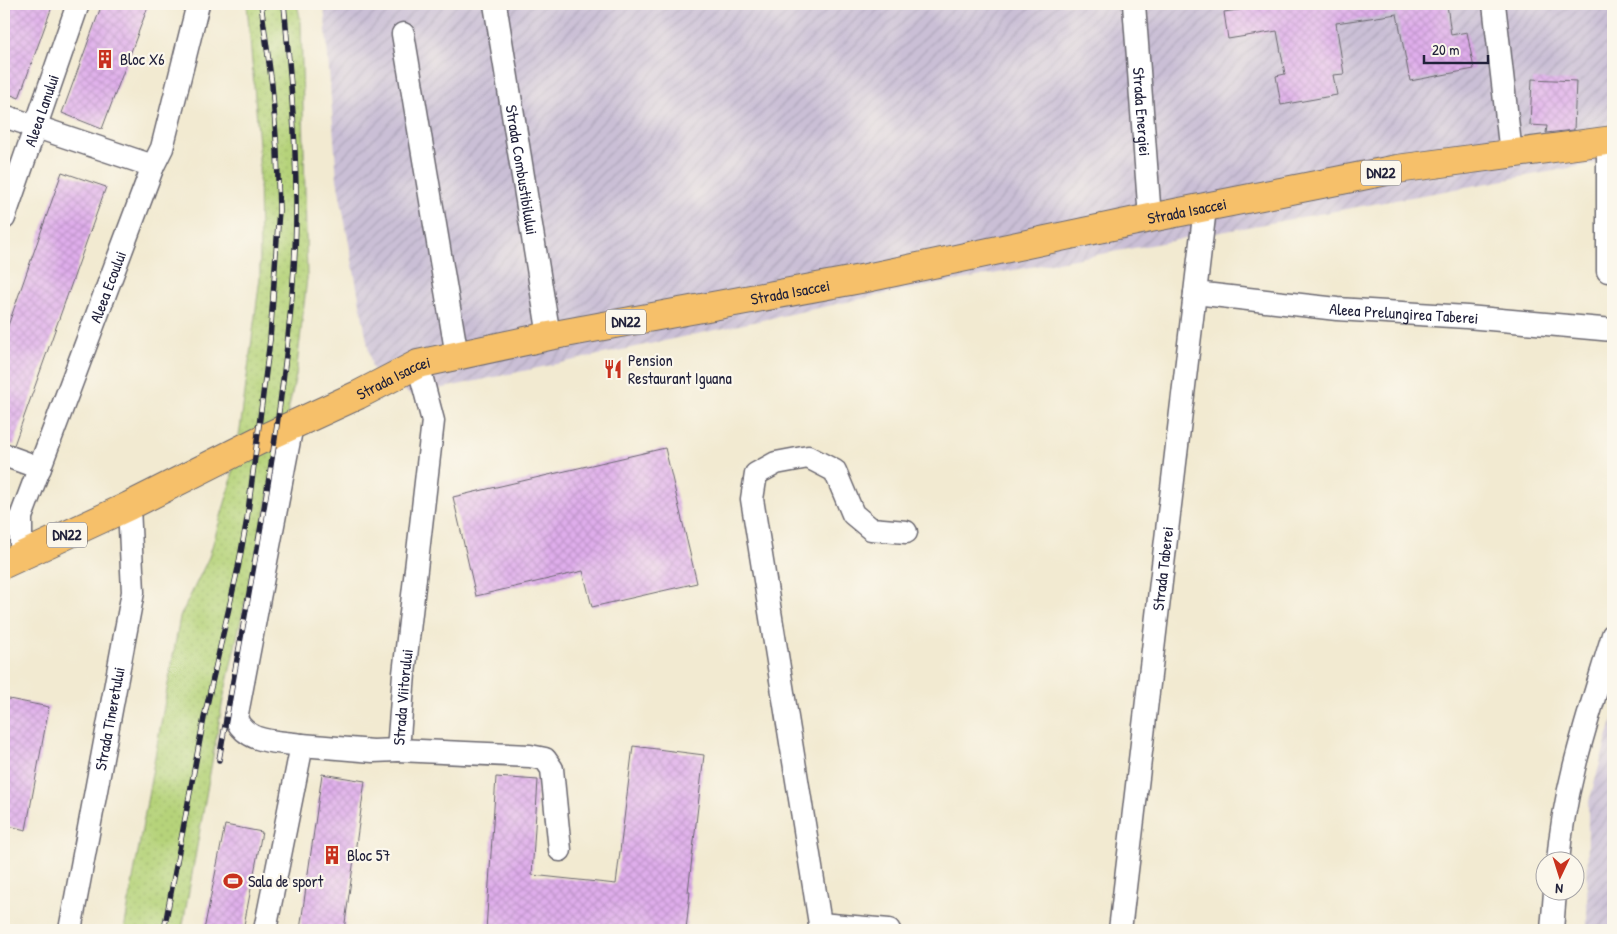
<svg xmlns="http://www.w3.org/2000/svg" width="1617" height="934" font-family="'Patrick Hand',sans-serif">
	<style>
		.industrial { fill: url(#industrial-furrows) }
		.grass { fill: url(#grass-dots); stroke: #6c7a5a }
		.building { fill: url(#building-cross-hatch) }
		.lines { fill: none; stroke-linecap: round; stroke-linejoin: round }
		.minor-casing { stroke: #6b6870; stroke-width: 25 }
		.major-casing { stroke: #6b6870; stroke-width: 30 }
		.minor { stroke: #fff; stroke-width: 22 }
		.major { stroke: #f6c06b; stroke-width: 28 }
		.rail-casing { stroke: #22223b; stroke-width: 5.5 }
		.rail { stroke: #fbf7ec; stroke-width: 4; stroke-dasharray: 11; stroke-linecap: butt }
		.labels { text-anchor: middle; stroke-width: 4.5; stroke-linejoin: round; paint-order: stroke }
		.shield { fill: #fbf7ec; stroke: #636270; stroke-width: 1 }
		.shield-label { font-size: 15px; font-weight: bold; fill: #22223b }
		.poi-label { font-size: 16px; fill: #22223b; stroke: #fbf7ec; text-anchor: start }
		.street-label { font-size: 16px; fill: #22223b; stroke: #fbf7ec }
	</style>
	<defs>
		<pattern id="industrial-furrows" width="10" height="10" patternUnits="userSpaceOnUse" patternTransform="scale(1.25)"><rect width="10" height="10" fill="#cabfd6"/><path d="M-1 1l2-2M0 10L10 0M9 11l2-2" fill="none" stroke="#ada4b9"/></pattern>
		<pattern id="grass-dots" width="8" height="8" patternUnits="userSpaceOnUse" patternTransform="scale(1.25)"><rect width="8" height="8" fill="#b6d37a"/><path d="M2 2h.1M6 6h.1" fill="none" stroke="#9cb56a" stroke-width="1.8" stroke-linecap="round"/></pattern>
		<pattern id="building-cross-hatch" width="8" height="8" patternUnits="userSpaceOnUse" patternTransform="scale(1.25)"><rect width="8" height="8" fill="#dfadeb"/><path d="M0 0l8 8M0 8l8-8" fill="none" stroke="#bf95ca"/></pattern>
	</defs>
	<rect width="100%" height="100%" fill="#fbf7ec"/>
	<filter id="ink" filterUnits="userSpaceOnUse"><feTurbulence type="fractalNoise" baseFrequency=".02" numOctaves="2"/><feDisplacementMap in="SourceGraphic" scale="10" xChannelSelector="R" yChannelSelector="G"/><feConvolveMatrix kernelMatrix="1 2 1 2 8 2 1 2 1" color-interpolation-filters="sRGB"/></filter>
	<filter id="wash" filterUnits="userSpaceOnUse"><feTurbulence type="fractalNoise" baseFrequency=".0096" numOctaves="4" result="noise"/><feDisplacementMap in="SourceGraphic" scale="20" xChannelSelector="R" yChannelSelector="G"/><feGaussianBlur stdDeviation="1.12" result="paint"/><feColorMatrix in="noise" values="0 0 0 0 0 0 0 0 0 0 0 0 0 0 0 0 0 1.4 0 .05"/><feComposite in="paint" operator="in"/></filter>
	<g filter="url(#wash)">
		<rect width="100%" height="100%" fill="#f2ead1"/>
		<path class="industrial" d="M324 4H1613V160L884 294 411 395 372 368 337 179Z
			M1613 718V930H1587L1588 805Z"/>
		<path class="grass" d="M247 4H297L301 22 307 278 296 375 223 700 182 930H124L180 617 209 557 230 486 240 430 260 278 259 144Z"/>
		<g id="blocks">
			<path class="building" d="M4 4H53L19 98 4 92Z
				M102 4H149L102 129 62 113Z
				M1251 4H1447L1451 35 1467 32 1474 69 1410 81 1397 14 1336 23 1344 74 1333 75 1337 95 1281 105 1276 76 1285 74 1277 31 1228 39 1224 12 1251 8Z
				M1532 79 1576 81 1574 130 1546 133 1547 126 1530 125Z
				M62 172 106 187 14 445 4 442V337Z
				M665 448 697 583 592 607 583 571 476 596 453 497Z
				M4 698 49 707 26 830 4 825Z
				M633 746 704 755 688 892H690L686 930H486L496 777 538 780 532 875 616 884Z
				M322 774 365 781 344 930H300Z
				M225 825 262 832 243 930H204Z"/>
		</g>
	</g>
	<g filter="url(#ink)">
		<use href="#blocks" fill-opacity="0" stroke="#6b6870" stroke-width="1"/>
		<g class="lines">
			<g class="minor-casing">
				<g id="minor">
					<path id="s1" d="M495 4 549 336"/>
					<path id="s2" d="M1134 4 1150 218"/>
					<path d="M1494 4 1511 154"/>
					<path d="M403 34 457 356"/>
					<path d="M4 116 153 166"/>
					<path d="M1608 140V271H1613"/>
					<path id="s3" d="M4 218 78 4"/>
					<path id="s4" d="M1195 293 1337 309 1467 317 1613 330"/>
					<path d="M292 425 236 719C248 744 276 741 302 745"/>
					<path d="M4 455 40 468"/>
					<path id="s5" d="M21 557V517L153 166 162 148 198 4"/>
					<path d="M398 750 530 756 545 759 552 769 560 850"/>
					<path d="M1558 862C1564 784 1591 709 1613 635"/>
					<path d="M820 924 889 930"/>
					<path id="s6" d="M70 930 133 592 129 506"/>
					<path id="s7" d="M265 930 302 745 373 751 398 750 404 674 433 421 418 364"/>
					<path d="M821 930 752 499 756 474 776 463 808 457 835 471 853 514 871 529 906 532"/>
					<path id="s8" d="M1120 930 1205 208"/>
					<path d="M1552 930 1555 892"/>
				</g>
			</g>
			<g class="major-casing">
				<g id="major">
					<path id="s9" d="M4 564 129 506 258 441 358 395 418 364 549 336 866 278 1150 218 1397 169 1613 140"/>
				</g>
			</g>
			<use href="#minor" class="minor"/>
			<use href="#major" class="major"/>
			<g class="rail-casing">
				<path id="rail" d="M219 760C247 597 283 433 294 268 300 179 292 92 284 4
					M164 930 204 718 238 568 247 519 270 340 279 210 277 150 272 85 261 4"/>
			</g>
			<use href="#rail" class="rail"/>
		</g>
	</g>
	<defs>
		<g id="building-bare" transform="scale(1.5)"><path d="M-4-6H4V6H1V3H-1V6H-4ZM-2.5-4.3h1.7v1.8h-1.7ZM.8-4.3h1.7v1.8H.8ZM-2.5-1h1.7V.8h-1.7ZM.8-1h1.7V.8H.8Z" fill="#c8321e" stroke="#fbf7ec" stroke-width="2.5" paint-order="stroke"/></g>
		<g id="restaurant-bare" transform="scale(1.5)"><path d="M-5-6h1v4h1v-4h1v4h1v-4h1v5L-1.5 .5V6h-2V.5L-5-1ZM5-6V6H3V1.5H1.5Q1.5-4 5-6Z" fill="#c8321e" stroke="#fbf7ec" stroke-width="2.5" paint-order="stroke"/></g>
		<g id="stadium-bare" transform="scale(1.5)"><path d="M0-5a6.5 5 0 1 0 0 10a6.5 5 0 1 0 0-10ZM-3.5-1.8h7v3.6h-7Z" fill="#c8321e" stroke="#fbf7ec" stroke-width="2.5" paint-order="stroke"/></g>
	</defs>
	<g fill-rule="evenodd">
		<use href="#building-bare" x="105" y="59"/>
		<use href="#restaurant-bare" x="613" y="369"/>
		<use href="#building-bare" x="332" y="855"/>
		<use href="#stadium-bare" x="233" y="881"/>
	</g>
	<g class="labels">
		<g class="shield">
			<rect x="1361" y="160.5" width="40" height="25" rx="4"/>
			<rect x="606" y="309.5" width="40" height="25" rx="4"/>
			<rect x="47" y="522.5" width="40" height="25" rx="4"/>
		</g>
		<g class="shield-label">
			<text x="1381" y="178">DN22</text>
			<text x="626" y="327">DN22</text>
			<text x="67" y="540">DN22</text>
		</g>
		<g class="poi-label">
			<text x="120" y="65">Bloc X6</text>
			<text x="628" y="366">Pension<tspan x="628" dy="18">Restaurant Iguana</tspan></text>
			<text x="347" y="861">Bloc 57</text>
			<text x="248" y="887">Sala de sport</text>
		</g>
		<g class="street-label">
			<text dy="6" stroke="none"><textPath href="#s3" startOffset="114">Aleea Lanului</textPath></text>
			<text dy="6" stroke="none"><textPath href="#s2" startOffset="108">Strada Energiei</textPath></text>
			<text dy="6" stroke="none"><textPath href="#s1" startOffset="168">Strada Combustibilului</textPath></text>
			<text dy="6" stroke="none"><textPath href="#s9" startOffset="1244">Strada Isaccei</textPath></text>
			<text dy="6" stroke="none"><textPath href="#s5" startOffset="286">Aleea Ecoului</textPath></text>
			<text dy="6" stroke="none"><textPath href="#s9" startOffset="839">Strada Isaccei</textPath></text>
			<text dy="6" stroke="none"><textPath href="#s4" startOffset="210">Aleea Prelungirea Taberei</textPath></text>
			<text dy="6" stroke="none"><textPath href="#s9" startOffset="432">Strada Isaccei</textPath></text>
			<text dy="6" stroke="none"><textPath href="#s8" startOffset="364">Strada Taberei</textPath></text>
			<text dy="6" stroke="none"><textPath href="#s7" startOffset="338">Strada Viitorului</textPath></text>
			<text dy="6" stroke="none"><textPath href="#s6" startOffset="215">Strada Tineretului</textPath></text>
		</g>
	</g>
	<rect width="1617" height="934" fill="none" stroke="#fbf7ec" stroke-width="20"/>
	<g transform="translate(1560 876) rotate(184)"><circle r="24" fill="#fbf7ec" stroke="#a4a2a5"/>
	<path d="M0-4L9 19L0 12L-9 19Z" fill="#c8321e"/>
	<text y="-8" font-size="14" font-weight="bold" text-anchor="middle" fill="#22223b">N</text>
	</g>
	<path d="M1424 55v8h64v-8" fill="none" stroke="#22223b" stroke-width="2.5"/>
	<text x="1432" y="55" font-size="15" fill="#22223b" stroke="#fbf7ec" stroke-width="4" paint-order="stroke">20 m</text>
</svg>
